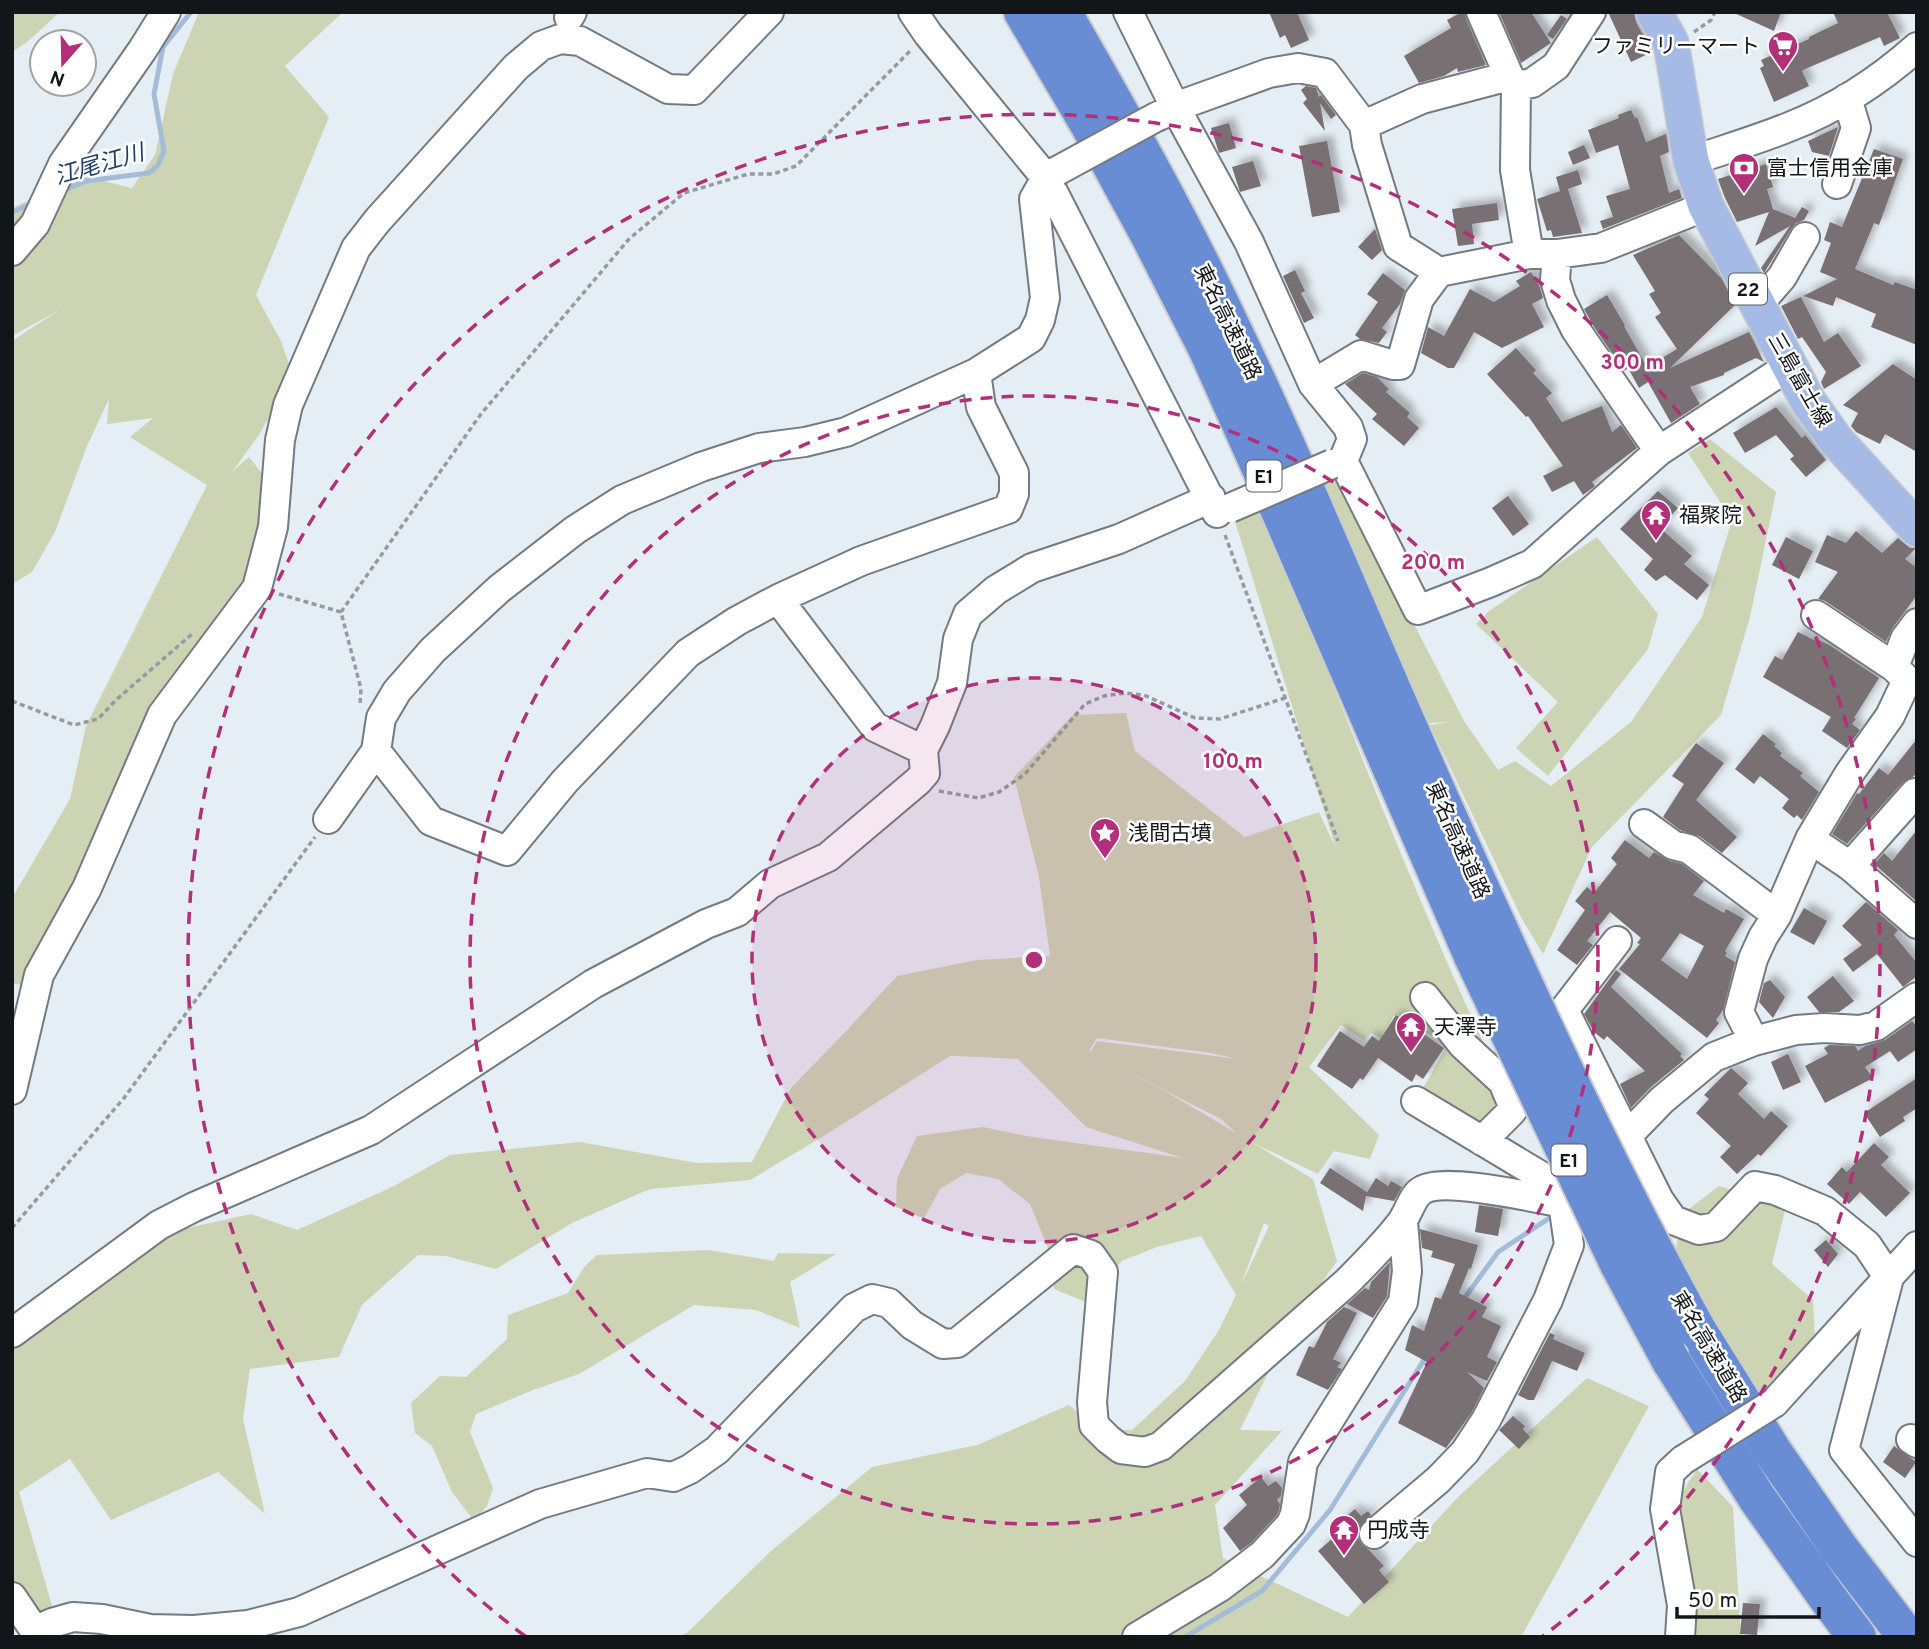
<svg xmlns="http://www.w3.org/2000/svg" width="1929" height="1649" font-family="Overpass,'Noto Sans JP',sans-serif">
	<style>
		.green { fill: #ccd4b4; fill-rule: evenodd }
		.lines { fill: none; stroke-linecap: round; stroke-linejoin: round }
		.stream { stroke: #a5bcd8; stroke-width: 5 }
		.building { fill: #786f72; fill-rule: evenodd; filter: url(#shadow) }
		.minor-casing { stroke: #737a80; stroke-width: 32 }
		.major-casing { stroke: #cbcccc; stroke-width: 38 }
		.highway-casing { stroke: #cbcccc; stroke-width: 42 }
		.path { stroke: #959ba0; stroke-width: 3.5; stroke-dasharray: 5 3.5; stroke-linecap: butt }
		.minor { stroke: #fff; stroke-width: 28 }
		.major { stroke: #a5bbe5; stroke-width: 35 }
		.highway { stroke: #698dd4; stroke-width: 38 }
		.minor-bridge-casing { stroke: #737a80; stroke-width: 32; stroke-linecap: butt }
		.highway-bridge-casing { stroke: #cbcccc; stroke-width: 42; stroke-linecap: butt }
		.minor-bridge { stroke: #fff; stroke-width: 28 }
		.highway-bridge { stroke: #698dd4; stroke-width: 38 }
		.ring { fill: none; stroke: #b22f79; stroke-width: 3.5; stroke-dasharray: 12 9 }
		.labels { text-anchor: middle; stroke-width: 5; stroke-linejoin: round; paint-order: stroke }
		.shield { fill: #fff; stroke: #5a5c5d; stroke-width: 2 }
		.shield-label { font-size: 19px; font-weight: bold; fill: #131618 }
		.poi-label { font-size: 21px; fill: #131618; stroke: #fff; text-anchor: start }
		.street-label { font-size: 21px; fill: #131618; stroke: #fff }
		.water-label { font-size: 23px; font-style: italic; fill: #1f4066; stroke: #fff }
		.centre { fill: #b22f79; stroke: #fff; stroke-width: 3.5 }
		.ring-label { font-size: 21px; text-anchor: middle; font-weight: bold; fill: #b22f79; stroke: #fff; stroke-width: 5; stroke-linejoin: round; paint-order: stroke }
	</style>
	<defs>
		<filter id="shadow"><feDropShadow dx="6" dy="-6" stdDeviation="3.5" flood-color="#0004"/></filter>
	</defs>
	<rect width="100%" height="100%" fill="#e6eef5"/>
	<path class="green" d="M12 12H60L27 42 12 52Z
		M199 12H343L285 66 329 117 256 295 281 341 293 376 259 435 232 472 249 457 265 477 260 551 243 600 21 985 12 983V898L70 799 86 726 207 485 130 437 153 418 107 424 109 399 87 446 55 532 32 572 12 584V341L59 310 12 336V208L83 176 132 188 155 155 173 74Z
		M1710 439 1776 492 1750 617 1721 715 1592 847 1543 954 1522 919 1430 725 1450 722 1427 723 1312 480 1336 473 1464 721 1498 770 1515 761 1551 786 1631 722 1702 617 1732 520 1688 453Z
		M1262 505C1342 707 1419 911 1514 1108L1476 1138 1416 1101 1448 1044 1394 1015 1381 1038 1371 1033 1364 1040 1341 1025 1309 1067 1379 1135 1370 1159 1334 1151 1318 1174 1253 1143 1313 1179 1337 1261 1289 1330 1240 1430 1282 1431 1215 1505 1223 1558 1348 1617 1457 1498 1587 1378 1649 1406 1521 1637H679L688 1632 772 1550 872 1467 977 1445 1069 1405 1099 1430H1132L1185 1381 1219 1330 1236 1295 1201 1236 1157 1247 1122 1261 1086 1302 1054 1289 1048 1248 1030 1204 998 1179 966 1173 940 1189 924 1218 896 1207 897 1179 917 1136 983 1127 1026 1136 1183 1158 1086 1127 1018 1059 956 1056H950L822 1137 750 1180 651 1189 636 1195 572 1223 496 1269 446 1256 418 1255 362 1305 339 1357 250 1369 243 1419 265 1514 218 1472 111 1520 70 1459 19 1492 53 1609 44 1618 12 1596V1345L160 1234 251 1214 297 1230 392 1187 450 1155 580 1142 697 1163 752 1162 791 1088 849 1028 897 976 977 960 1050 956 1039 877 1014 777 1073 715 1126 713 1135 751 1245 837 1319 812 1336 849 1234 518ZM1097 1038 1211 1053 1238 1059 1097 1041 1091 1051H1089ZM1101 1058 1221 1119 1236 1133 1163 1090ZM1264 1223 1269 1226 1242 1283V1282Z
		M1597 537 1658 614 1648 649 1548 776 1516 748 1558 702 1476 624 1489 611Z
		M1719 1186 1786 1206 1772 1264 1813 1300 1815 1336 1785 1381 1759 1401 1676 1250 1681 1215Z
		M708 1250 774 1261 778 1253 836 1254 790 1282 800 1328 756 1310 694 1305 579 1374 533 1390 476 1414 470 1432 493 1488 487 1506 474 1521 452 1492 432 1446 415 1433 411 1403 440 1376 466 1377 507 1339 508 1315 568 1293 584 1267 597 1255Z
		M1697 1469 1733 1507 1741 1637H1670L1679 1497Z"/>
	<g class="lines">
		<path class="stream" d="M60 192 86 181 149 173 158 165 164 151 154 94 163 47 191 12
			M12 212 32 204
			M1463 1300 1498 1252 1554 1215
			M1185 1637 1262 1591 1330 1510 1427 1355"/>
	</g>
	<path class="building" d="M1269 12H1297L1309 40 1291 48 1285 35 1280 38Z
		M1462 12H1465L1466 19 1486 65 1458 72 1457 68 1444 76 1419 83 1404 56 1451 28 1447 20Z
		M1499 12H1531L1551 43 1521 63Z
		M1608 12H1634L1636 22 1652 52 1631 62Z
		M1732 12H1781L1774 31Z
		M1833 12H1887L1900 38 1884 46 1880 37 1805 69 1802 71 1809 86 1774 102 1760 68 1764 66 1761 60 1809 39V37L1838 23Z
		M1561 15 1567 19 1553 39 1547 35Z
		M1306 86 1316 88 1319 97 1321 95 1336 115 1331 119 1320 103 1325 131 1303 103 1307 99 1301 90Z
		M1631 110 1635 118 1637 117 1646 142 1666 134 1669 152 1660 156 1669 193 1679 189 1682 198 1603 229 1600 221 1613 217 1606 196 1630 189 1618 145 1596 153 1588 130 1619 118 1618 115Z
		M1229 123 1236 148 1219 153 1211 128Z
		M1838 127 1829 156 1812 152 1808 141Z
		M1327 141 1340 212 1312 217 1299 146Z
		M1584 145 1590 158 1573 165 1568 152Z
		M1874 149 1903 159 1879 225 1874 223 1855 269 1893 285 1895 282 1917 290V345L1871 327 1876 314 1836 297 1833 306 1803 296 1837 279 1820 272 1831 243 1824 240 1830 222 1842 227Z
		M1253 161 1261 186 1240 192 1232 167Z
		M1766 164 1773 187 1767 189 1773 209 1795 218 1802 207 1809 211 1804 220 1796 223 1791 229 1764 273 1761 268 1790 226 1755 246 1769 212 1737 222 1725 198 1718 179Z
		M1578 170 1582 184 1568 189 1582 233 1553 237 1551 230 1547 231 1537 199 1566 189 1560 191 1556 177Z
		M1497 203 1499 220 1472 224 1474 244 1458 246 1452 209Z
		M1375 229 1382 250 1372 260 1358 247Z
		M1679 235 1722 279 1735 305 1670 368 1749 332 1764 362 1756 358 1724 373V375L1690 387 1700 404 1671 423 1648 382 1639 388 1628 368 1624 371 1594 327 1584 309 1607 295 1625 325 1624 326 1647 367 1677 349 1655 317 1661 313 1649 294 1655 291 1633 255Z
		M1295 270 1305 291 1301 293 1314 318 1304 323 1283 276Z
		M1531 272 1539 285 1543 298 1532 304 1544 327 1502 348 1474 332 1454 368H1448L1421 353 1428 327 1444 336 1470 289 1494 302 1520 286 1516 281Z
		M1383 273 1405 290 1400 304 1382 328 1387 332 1379 343 1360 339 1355 335 1378 302 1367 294Z
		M1801 297 1824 342 1838 333 1861 366 1824 389 1821 382 1826 372 1802 337 1798 339 1781 306Z
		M1516 348 1536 370 1533 373 1552 393 1546 398 1562 422 1602 406 1612 432 1621 425 1637 448 1592 482 1595 486 1583 495 1574 481 1552 492 1543 476 1563 466 1528 416 1526 417 1487 374Z
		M1893 364 1917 380V452L1885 434 1880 444 1856 432 1851 426 1858 413 1843 405Z
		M1363 373 1377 377 1389 389 1386 392 1410 413 1407 417 1419 428 1404 446 1372 419 1377 414 1345 384Z
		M1776 407 1802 438 1805 435 1826 460 1806 477 1790 459 1794 456 1776 435 1745 453 1733 433Z
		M1658 491 1678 508 1660 528 1692 556 1684 564 1709 585 1697 600 1665 575 1656 581 1644 570 1653 559 1620 529Z
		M1508 496 1529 524 1513 536 1492 508Z
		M1856 531 1882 553 1898 538 1910 548H1916L1905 559 1917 568V595L1892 629 1886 642 1825 601 1818 599 1838 572 1815 562 1827 535 1846 543Z
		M1786 537 1813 551 1799 579 1772 565Z
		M1798 632 1814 640 1815 638 1831 646 1879 678 1854 718 1856 719 1852 724 1860 730 1847 748 1822 731 1831 717 1763 677 1775 656 1782 660Z
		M1763 734 1776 744 1774 746 1782 753 1780 756 1803 773 1800 776 1819 792 1802 820 1797 815 1794 818 1782 808 1789 799 1760 776 1754 784 1735 769Z
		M1917 739V772L1913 777 1903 782 1847 844 1832 834 1857 793 1859 794 1879 768 1888 775Z
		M1696 743 1724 763 1696 800 1737 837 1722 853 1699 836 1680 830 1663 817 1684 784 1672 776Z
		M1917 830V902L1874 864 1884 853 1892 861Z
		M1625 840 1649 858 1654 852 1669 861 1682 864 1704 881 1693 895 1724 913 1726 909 1744 919 1725 951 1727 952 1725 956 1735 962 1723 1010 1716 1020 1719 1023 1707 1038 1619 969 1640 944 1637 943 1641 938 1610 912 1587 941 1593 945 1577 965 1557 950 1585 910 1575 901 1587 887 1594 893 1617 864 1611 858ZM1680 933 1704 946 1687 979 1661 960Z
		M1866 902 1898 930 1894 935 1917 963V976L1903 987 1877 954 1853 972 1843 959 1862 945 1842 926Z
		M1804 908 1827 921 1814 945 1790 932Z
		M1616 970 1621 974 1611 987 1682 1054 1680 1056 1684 1060 1651 1087 1631 1108 1620 1084 1645 1071 1607 1036 1604 1040 1594 1032 1584 1014Z
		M1833 976 1854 1001 1839 1012H1819L1807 997Z
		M1770 980 1785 997 1773 1018 1759 1002 1764 983Z
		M1396 1015 1444 1048 1423 1079 1416 1074 1412 1082 1378 1058 1363 1080 1360 1078 1352 1089 1317 1066 1340 1031 1364 1047 1372 1036 1379 1041Z
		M1912 1021 1917 1027V1049L1898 1062 1890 1051 1865 1067 1873 1078 1825 1103 1805 1066 1828 1054 1824 1048 1829 1045 1855 1046 1858 1051 1865 1046 1885 1040Z
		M1788 1054 1801 1082 1783 1090 1771 1062Z
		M1731 1068 1748 1083 1738 1094 1764 1119 1771 1111 1788 1126 1761 1156 1758 1154 1737 1174 1720 1157 1731 1146 1696 1113 1709 1099 1704 1095Z
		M1917 1078V1108L1903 1117 1905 1121 1880 1137 1864 1113Z
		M1874 1143 1889 1157 1881 1165 1910 1193 1886 1217 1860 1192 1849 1204 1827 1184 1842 1167 1847 1172Z
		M1330 1168 1367 1192 1366 1194 1376 1178 1388 1186 1391 1181 1402 1187 1394 1201 1366 1196 1363 1211 1320 1183Z
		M1479 1205 1503 1209 1498 1236 1475 1232Z
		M1420 1229 1478 1245 1471 1269 1469 1268 1459 1293 1487 1307 1482 1317 1501 1326 1487 1357 1497 1362 1487 1381 1467 1372 1484 1388 1472 1412 1446 1448 1398 1423 1427 1362 1405 1350 1412 1325 1424 1331 1435 1297 1441 1299 1455 1264 1431 1257 1433 1251 1422 1248Z
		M1826 1240 1838 1254 1828 1267 1814 1250Z
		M1390 1262 1387 1296 1373 1318 1347 1304 1365 1288 1369 1290 1371 1282Z
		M1344 1307 1357 1313 1333 1359 1341 1363 1337 1367 1342 1369 1328 1390 1296 1375 1309 1346 1314 1348 1327 1322Z
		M1550 1333 1555 1335 1553 1339 1585 1353 1577 1371 1552 1361 1534 1400H1528L1518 1395Z
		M1513 1416 1525 1426 1523 1429 1530 1437 1519 1449 1499 1430Z
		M1894 1446 1916 1462 1905 1478 1883 1462Z
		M1261 1477 1268 1486 1276 1481 1282 1488 1281 1496 1277 1500 1280 1504 1279 1510 1277 1515 1251 1543 1240 1551 1223 1528 1247 1505 1239 1495Z
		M1355 1509 1361 1516 1368 1511 1371 1515 1359 1528 1358 1538 1362 1545 1369 1550 1384 1566 1379 1570 1389 1582 1364 1604 1318 1551 1340 1532 1335 1526Z
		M1743 1603 1760 1604 1757 1635 1740 1634Z"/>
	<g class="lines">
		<g class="minor-casing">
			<path id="minor" d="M913 12 928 34 1046 178 1217 513
				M1128 12 1175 107 1249 242 1313 384 1348 427 1352 439 1343 461 1418 610 1491 582 1532 564 1659 451 1789 366
				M1481 12 1509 76
				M569 17 572 12
				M1516 86 1515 170 1529 254
				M1159 116 1175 107 1269 73 1298 68 1325 73 1364 125 1422 99 1509 76 1516 86 1532 83 1556 66 1591 12
				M1364 125 1367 145 1398 246 1439 272
				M1691 161C1723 150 1757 140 1789 127 1835 109 1880 80 1917 47
				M1837 184 1856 128 1847 98
				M12 251 35 224 63 164 143 49 166 12
				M1557 254 1555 280 1561 300 1576 330 1659 451
				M1757 306 1782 277 1805 237
				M1313 384 1361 355 1393 365H1400L1419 299 1439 272 1529 254H1557L1601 248 1706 206
				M778 599 875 727 923 750
				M1816 615 1894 667
				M376 751 431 821 507 851 565 781 688 653 737 621 778 599 861 561 1008 509 1014 494V473L981 407 976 373
				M328 819 376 751 381 718 397 691 433 650 499 589 575 530 622 500 701 467 759 448 805 442 846 432 976 373 1031 338 1040 320 1045 298 1034 199 1046 178 1057 171
				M1644 824 1673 845 1689 849 1777 915
				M1810 839 1850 866 1917 924
				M1850 866 1915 793
				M1617 941 1564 1010 1659 1200 1673 1220 1699 1230 1716 1227 1755 1186 1775 1190 1825 1211 1867 1245 1889 1278 1844 1450 1917 1542
				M1425 997 1463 1045 1503 1082 1514 1108 1511 1112 1482 1141
				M1754 1041 1739 1012 1753 959 1763 937 1777 915 1810 839 1849 774 1890 716 1907 680 1894 667 1905 639 1917 623
				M12 1090 39 975 87 888 162 715 257 588 273 527 280 440 288 405 356 248 377 221 516 67 541 46 560 39 580 41 668 89 694 90 769 12
				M1416 1101 1571 1194
				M1613 1146 1628 1135 1662 1100 1714 1057 1754 1041 1796 1030 1824 1028 1860 1030 1876 1026 1917 997
				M12 1333 159 1225 194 1207 371 1130 593 984 706 924 737 912 770 884 828 857 918 781 925 773 923 750 935 726 952 683 958 639 968 614 996 590 1032 568 1119 539 1211 498
				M1774 1403 1917 1246
				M1911 1439 1917 1443
				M1374 1534 1438 1480 1465 1452 1486 1420 1548 1300 1569 1245 1563 1203 1575 1190
				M12 1597 39 1637
				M36 1630 52 1623 73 1617 102 1619 150 1629 194 1630 248 1625 299 1612 540 1504 647 1473 673 1477 690 1469 717 1450 854 1308 872 1299 889 1303 912 1325 943 1344 957 1343 1073 1249 1091 1255 1103 1272 1092 1402 1094 1425 1108 1439 1121 1449 1145 1452 1161 1446 1347 1282C1366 1263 1385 1244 1401 1223 1408 1214 1412 1197 1421 1191 1441 1176 1536 1198 1563 1203
				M1137 1637 1220 1587 1262 1555 1291 1524 1295 1514 1303 1462 1403 1302 1407 1271 1403 1221
				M1680 1637 1682 1605 1665 1509 1670 1472 1683 1460"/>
		</g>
		<g class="major-casing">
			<path id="major" d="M1654 12 1671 43 1691 161 1706 206 1808 401 1835 439 1917 529"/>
		</g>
		<g class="highway-casing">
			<path id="highway" d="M1023 12 1089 124 1150 236 1207 348 1281 513 1473 956
				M1062 12C1122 116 1181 220 1232 329 1299 468 1357 612 1420 754 1446 814 1473 873 1500 932
				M1697 1330 1773 1452 1839 1548 1907 1637
				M1671 1361 1757 1498 1827 1597 1857 1637"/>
		</g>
		<path class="path" d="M1694 32 1711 20 1715 12
			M1225 535 1338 841
			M279 594 341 612 361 689 360 705
			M341 612 481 414 629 239 684 193 748 174H773L796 166 911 50
			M12 701 74 725 98 719 116 700 192 634
			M939 791 978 798 999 792 1025 774 1085 704 1104 696 1125 693 1144 695 1195 718 1220 719 1285 698
			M12 1228 124 1098 315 837"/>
		<use href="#minor" class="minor"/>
		<use href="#major" class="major"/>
		<use href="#highway" class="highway"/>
		<g class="minor-bridge-casing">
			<path id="minor-bridge" d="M1057 171 1158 116
				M1230 508 1332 464
				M1683 1460 1774 1403"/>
		</g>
		<g class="highway-bridge-casing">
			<path id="highway-bridge" d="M1500 932C1561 1067 1625 1201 1697 1330
				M1473 956 1619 1264 1671 1361"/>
		</g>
		<use href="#minor-bridge" class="minor-bridge"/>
		<use href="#highway-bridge" class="highway-bridge"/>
	</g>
	<circle cx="1034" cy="960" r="282" fill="#b22f79" fill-opacity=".12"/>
	<g class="ring">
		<circle cx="1034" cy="960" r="282"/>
		<circle cx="1034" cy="960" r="564"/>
		<path d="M525 1636A846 846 0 1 1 1543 1636"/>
	</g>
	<defs>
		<g id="supermarket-pin" transform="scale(1.575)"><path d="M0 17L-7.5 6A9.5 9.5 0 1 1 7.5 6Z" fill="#b22f79" stroke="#fff"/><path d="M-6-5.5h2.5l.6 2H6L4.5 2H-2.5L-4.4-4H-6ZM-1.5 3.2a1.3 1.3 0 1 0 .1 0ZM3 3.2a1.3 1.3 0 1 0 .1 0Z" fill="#fff"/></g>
		<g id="bank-pin" transform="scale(1.575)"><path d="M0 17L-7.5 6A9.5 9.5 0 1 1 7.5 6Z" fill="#b22f79" stroke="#fff"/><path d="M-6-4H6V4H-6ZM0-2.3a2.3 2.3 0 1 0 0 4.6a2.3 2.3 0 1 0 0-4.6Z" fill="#fff"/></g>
		<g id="temple-pin" transform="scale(1.575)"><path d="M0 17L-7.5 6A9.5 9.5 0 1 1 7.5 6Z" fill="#b22f79" stroke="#fff"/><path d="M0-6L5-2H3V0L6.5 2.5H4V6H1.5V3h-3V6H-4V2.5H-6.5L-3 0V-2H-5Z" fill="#fff"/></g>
		<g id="sight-pin" transform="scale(1.575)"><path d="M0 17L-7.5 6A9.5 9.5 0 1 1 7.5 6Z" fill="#b22f79" stroke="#fff"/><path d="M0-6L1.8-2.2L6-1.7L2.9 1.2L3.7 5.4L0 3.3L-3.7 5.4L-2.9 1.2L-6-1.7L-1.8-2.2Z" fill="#fff"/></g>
	</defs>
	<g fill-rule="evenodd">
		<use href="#supermarket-pin" x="1783" y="46"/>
		<use href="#bank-pin" x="1744" y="168"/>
		<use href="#temple-pin" x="1656" y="515"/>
		<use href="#sight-pin" x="1105" y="833"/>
		<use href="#temple-pin" x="1411" y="1027"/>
		<use href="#temple-pin" x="1344" y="1530"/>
	</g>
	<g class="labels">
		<g class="shield">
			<rect x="1729" y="273.5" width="38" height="31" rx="5"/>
			<rect x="1246.5" y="460.5" width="35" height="31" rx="5"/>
			<rect x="1551.5" y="1144.5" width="35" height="31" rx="5"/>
		</g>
		<g class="shield-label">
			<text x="1748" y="296">22</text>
			<text x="1264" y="483">E1</text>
			<text x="1569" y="1167">E1</text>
		</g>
		<g class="poi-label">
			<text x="1760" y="53" text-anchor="end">ファミリーマート</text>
			<text x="1767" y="175">富士信用金庫</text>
			<text x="1679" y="522">福聚院</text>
			<text x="1128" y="840">浅間古墳</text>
			<text x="1434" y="1034">天澤寺</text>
			<text x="1367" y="1537">円成寺</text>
		</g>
		<g class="street-label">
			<text transform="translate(1228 322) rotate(64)" y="7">東名高速道路</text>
			<text transform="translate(1800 380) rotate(60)" y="7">三島富士線</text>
			<text transform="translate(1458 840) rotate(66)" y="7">東名高速道路</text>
			<text transform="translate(1709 1347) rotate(59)" y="7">東名高速道路</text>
		</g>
		<g class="water-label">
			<text transform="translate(99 164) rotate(-16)" y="8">江尾江川</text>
		</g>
	</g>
	<circle cx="1034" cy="960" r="10" class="centre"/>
	<g class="ring-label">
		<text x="1632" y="369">300 m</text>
		<text x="1433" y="569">200 m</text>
		<text x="1233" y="768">100 m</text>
	</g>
	<rect width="1929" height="1649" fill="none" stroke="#131618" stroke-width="28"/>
	<g transform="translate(63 63) rotate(200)"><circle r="33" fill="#ffffff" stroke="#a1a2a3" stroke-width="2"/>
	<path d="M0-5L12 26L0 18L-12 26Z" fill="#b22f79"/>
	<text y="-10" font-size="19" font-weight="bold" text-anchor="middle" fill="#131618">N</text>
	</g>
	<path d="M1677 1607v10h142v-10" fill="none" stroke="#131618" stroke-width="3.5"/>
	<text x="1688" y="1607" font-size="21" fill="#131618" stroke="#ffffff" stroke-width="5" paint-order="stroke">50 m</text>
</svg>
